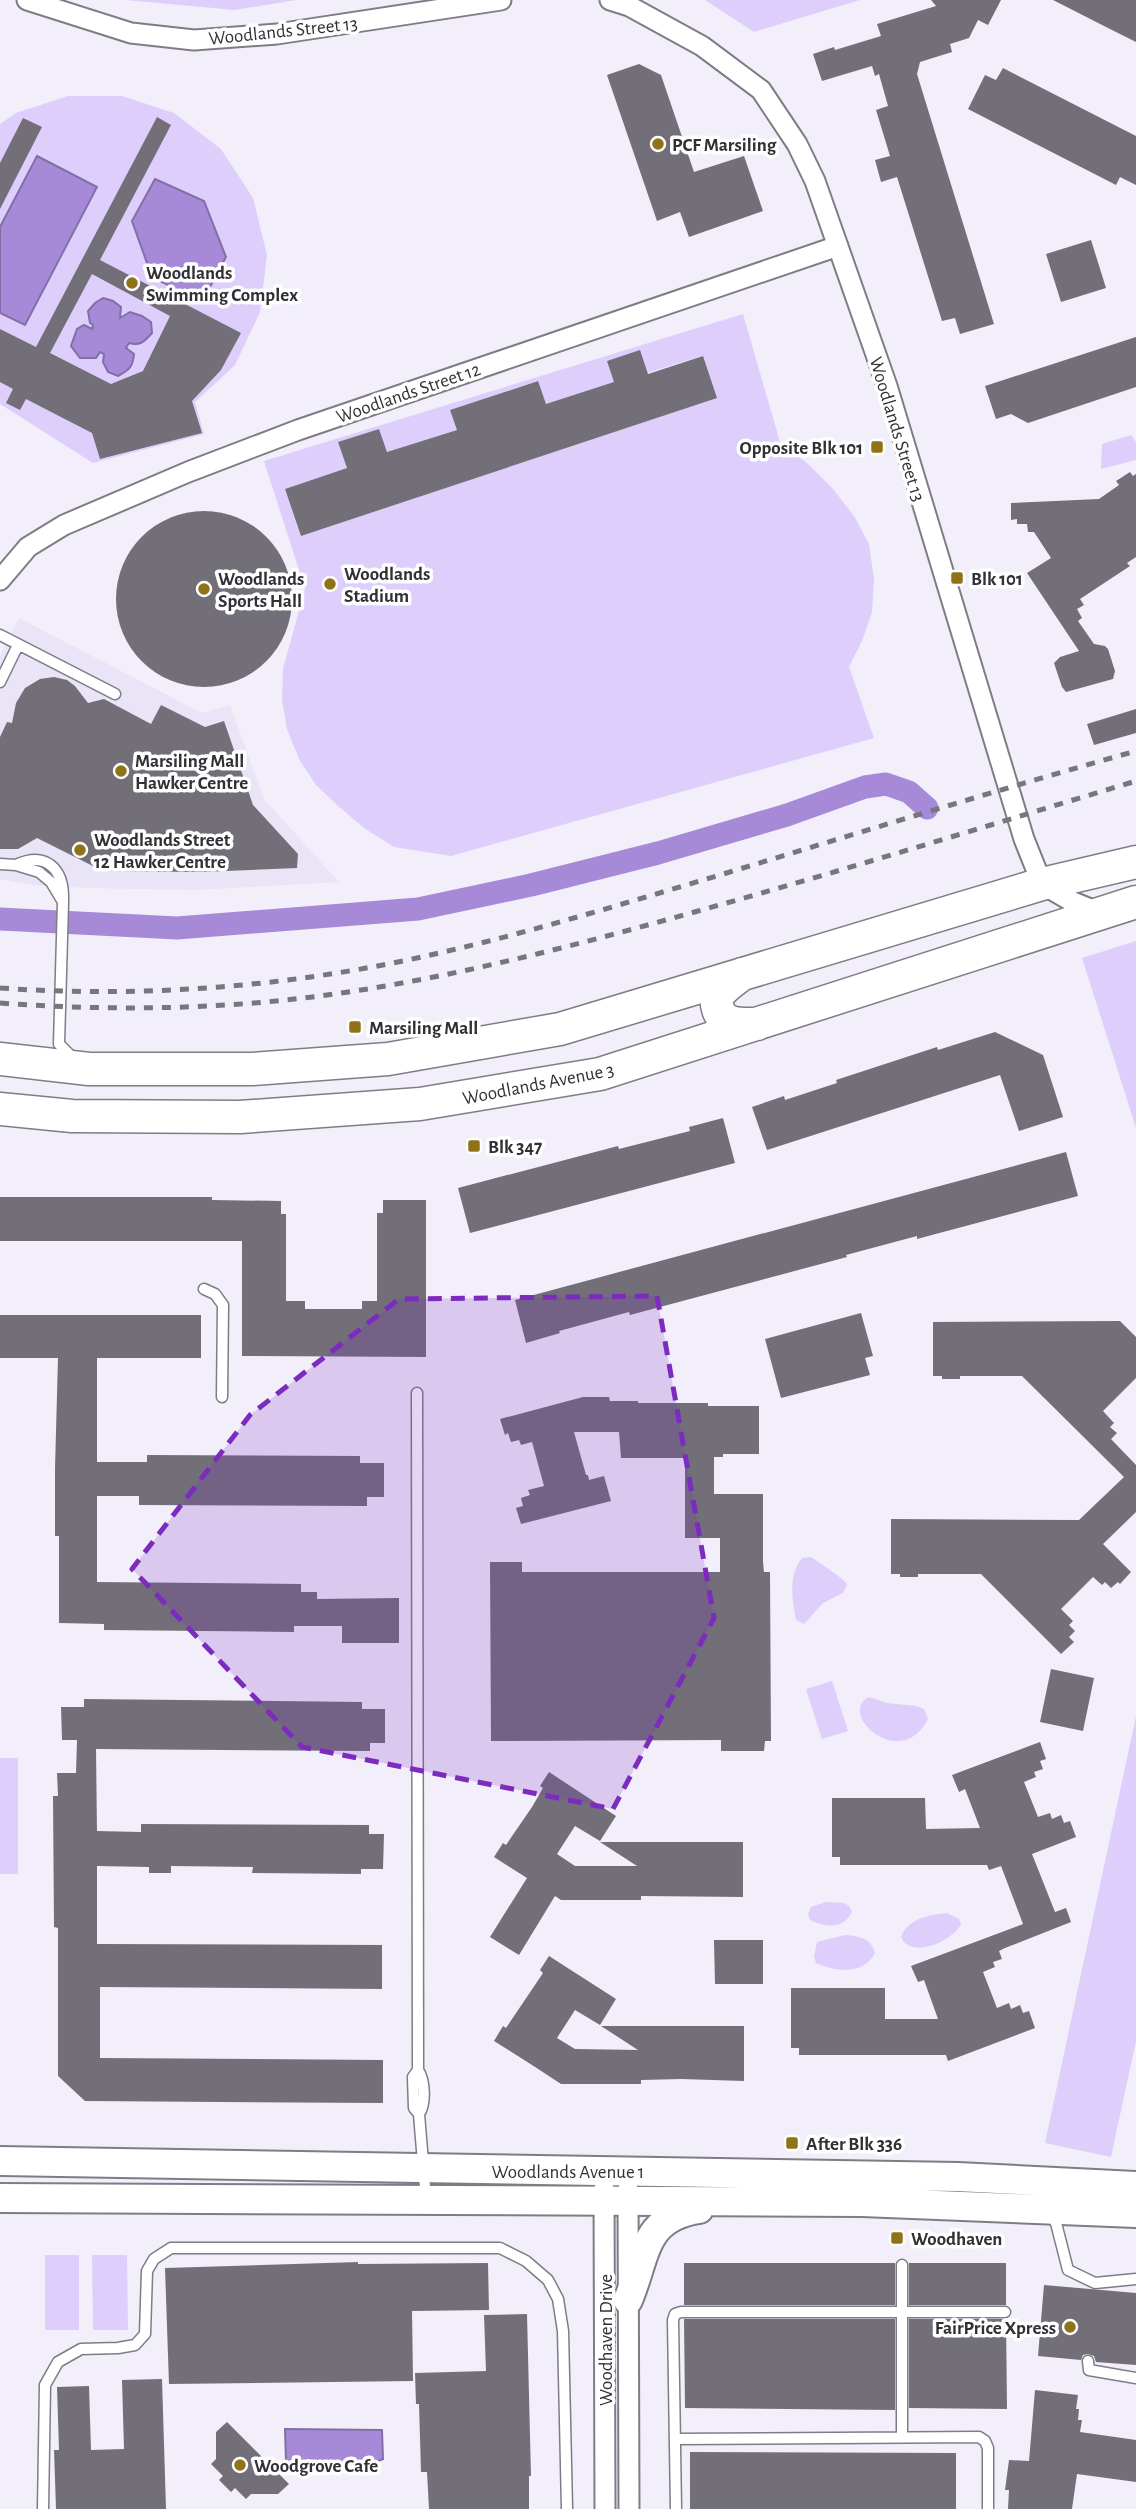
<svg xmlns="http://www.w3.org/2000/svg" width="1136" height="2509" font-family="'Alegreya Sans',sans-serif">
	<style>
		.built { fill: #e9e4f6 }
		.green { fill: #ddcefc; fill-rule: evenodd }
		.water { fill: #a68ad8; stroke: #836fa7; stroke-width: 2 }
		.lines { fill: none; stroke-linecap: round; stroke-linejoin: round }
		.canal { stroke: #a68ad8; stroke-width: 23 }
		.building { fill: #726f78; fill-rule: evenodd }
		.service-casing { stroke: #7f7c86; stroke-width: 13 }
		.minor-casing { stroke: #7f7c86; stroke-width: 23 }
		.secondary-casing { stroke: #7f7c86; stroke-width: 32 }
		.primary-casing { stroke: #7f7c86; stroke-width: 35 }
		.service { stroke: #fff; stroke-width: 10 }
		.minor { stroke: #fff; stroke-width: 19 }
		.secondary { stroke: #fff; stroke-width: 28 }
		.primary { stroke: #fff; stroke-width: 32 }
		.rail { stroke: #77767c; stroke-width: 5; stroke-dasharray: 9 9; stroke-linecap: butt }
		.marked { fill: #7b2cbf; fill-opacity: 0.2; stroke: #7b2cbf; stroke-width: 5; stroke-dasharray: 14 9; stroke-linejoin: round }
		.poi-dot { fill: #8f7318; stroke: #fefefe; stroke-width: 2.5 }
		.labels { text-anchor: middle; stroke-width: 7; stroke-linejoin: round; paint-order: stroke }
		.street-label { font-size: 19px; fill: #313034; stroke: #fefefe }
		.poi-label { font-size: 19px; font-weight: bold; fill: #313034; stroke: #fefefe; text-anchor: start }
	</style>
	<rect width="100%" height="100%" fill="#f2effa"/>
	<path class="built" d="M19 618 202 713 230 705 264 799 339 882 197 890 87 888 32 885 0 879V656Z"/>
	<path class="green" d="M126 0H296L235 10Z
		M705 0H860L754 32Z
		M68 96H122L174 113 221 149 253 198 267 255 260 312 235 365 195 402 204 434 93 463 0 404V124L16 113Z
		M743 314 780 442 808 464 833 489 854 516 869 544 874 579 872 612 862 641 849 667 874 738 451 856 394 847 364 828 337 805 316 785 299 759 287 729 282 700 283 669 305 589 264 461ZM702 356 716 398 301 536 285 489 347 468 339 442 379 429 387 452 457 430 451 410 537 381 546 404Z
		M1131 435 1136 442V460L1101 469 1102 444Z
		M1136 941V1128L1082 958Z
		M811 1557C817 1561 844 1579 847 1584L843 1593 823 1603 804 1624 796 1620C792 1598 788 1576 802 1558Z
		M832 1681 848 1731 822 1739 806 1689Z
		M869 1697 887 1703 916 1706 924 1709 928 1719C901 1773 836 1713 869 1697Z
		M1136 1716V2041L1111 2157 1045 2143Z
		M0 1758H18V1874H0Z
		M826 1902 844 1903 849 1906 852 1912C843 1930 825 1927 810 1920L808 1914 811 1907Z
		M947 1913 959 1919 961 1924C953 1941 911 1960 901 1937 908 1918 930 1915 947 1913Z
		M845 1935C859 1936 871 1938 875 1953 864 1975 836 1972 816 1963L814 1956 817 1942Z
		M45 2255H79V2330H45Z
		M92 2255H127L128 2330H93Z"/>
	<path class="water" d="M37 156 97 187 25 325 0 313V227Z
		M155 179 204 201 226 257 202 302 152 277 132 221Z
		M103 298 113 301 121 307 120 318 130 312 142 316 151 322 152 333C144 342 140 346 129 343L126 348 134 354C133 367 129 370 118 376L108 372 103 362 104 354 100 352 96 358H80L71 346 77 329 84 325 92 329 93 325 90 323 88 311 95 303Z
		M285 2429 382 2430 383 2459 371 2464 286 2462Z"/>
	<g class="lines">
		<path class="canal" d="M0 919 177 928 418 909 531 885 658 853 787 815 865 787 886 784 909 792 927 808"/>
	</g>
	<path class="building" d="M931 0H1001L988 25 978 20 969 38 950 44 952 52 920 62 917 74 994 324 960 334 955 318 942 321 897 177 881 182 875 160 890 156 876 110 888 106 879 74 875 76 872 66 822 81 813 54 834 47 835 50 881 36 877 24 936 6Z
		M1053 0H1136V42L1108 28Z
		M639 64 661 75 694 172 744 156 763 211 689 237 680 212 657 221 607 75Z
		M1003 68 1136 136V185L1120 177 1116 185 968 109 985 75 996 80Z
		M157 117 171 125 100 260 241 333 221 370 192 401 202 433 100 459 92 433 26 399 20 410 6 403 13 389 0 382V329L36 347ZM92 274 170 316 143 371 111 384 50 353Z
		M23 118 42 127 0 209V163Z
		M1091 240 1106 288 1061 302 1046 254Z
		M1136 337V387L1028 423 1011 414 996 419 985 386Z
		M640 350 648 374 703 356 717 398 301 536 285 489 347 468 338 442 379 429 387 452 457 430 450 410 538 381 546 404 614 382 607 361Z
		M1130 472 1133 476 1136 474V557L1127 563 1130 566 1080 599 1084 605 1077 609 1082 618 1078 621 1094 644 1105 646 1108 649 1115 671 1113 679 1066 692 1062 687 1054 663 1060 657 1079 651 1027 573 1051 558 1034 532H1028L1027 524H1017V519L1011 520V503L1099 499 1119 485 1116 481Z
		M116 599a88 88 0 1 1 176 0a88 88 0 1 1-176 0Z
		M54 677 67 680 75 686 88 703 104 699 151 724 161 705 205 727 224 721 253 805 298 854 297 868 201 872 103 871 37 838 18 849H0V737L7 722 12 723 16 703 25 688 40 679Z
		M1136 709V733L1094 745 1087 724Z
		M995 1032 1043 1055 1063 1117 1019 1131 1000 1075 767 1150 752 1107 784 1096 785 1100 837 1083 836 1080 937 1047 938 1050Z
		M723 1118 735 1163 470 1233 458 1188 618 1146 619 1149 690 1131 689 1127Z
		M1066 1152 1078 1196 917 1239V1236L846 1255 847 1257 630 1315 629 1312 559 1331 560 1333 526 1343 515 1300Z
		M0 1197H212V1200L281 1201V1214H286V1301H305V1309H362V1301H377V1213H383V1200H426V1357L242 1356V1241H0Z
		M861 1313 873 1356 865 1358 870 1375 781 1398 765 1339Z
		M0 1315H201V1358H97V1462H147V1455L360 1456V1463H384V1497H367V1506L139 1505V1496H97V1582L301 1584V1592H317V1599L399 1598V1643H342V1626H294V1632L104 1630V1624L59 1623V1536H55V1468L58 1358H0Z
		M1120 1321 1136 1337V1378L1103 1411 1114 1423 1110 1427 1117 1433 1111 1439 1136 1465V1512L1103 1544 1131 1572 1120 1584 1118 1582 1111 1588 1105 1582 1102 1585 1093 1577 1061 1609 1073 1621 1069 1625 1075 1631 1069 1637 1074 1642 1061 1654 981 1574H918V1577H900V1574H891V1519L1079 1520 1124 1477 1022 1376H960V1379H942V1376H933V1322Z
		M583 1397H609L610 1401H638V1403H708V1406H759V1454H723V1457H714V1494H763V1562L764 1572H770L771 1741H765L764 1751H721V1740L491 1741 490 1562H522V1572H720V1538H685V1458H621L619 1432H574L586 1475H588L589 1480 604 1476 611 1501 521 1524 516 1508 523 1506 521 1498 530 1495 528 1490 544 1486 532 1442 521 1445 519 1440 511 1442 508 1433 505 1435 500 1419Z
		M1051 1669 1094 1678 1083 1731 1040 1722Z
		M84 1699 362 1702V1709H385V1743H370V1751L96 1749 97 1831 141 1832V1824L369 1825V1834H384L383 1869H361V1874L252 1873 253 1867 171 1866V1873H149V1867L97 1866V1944L382 1945V1989L100 1987V2058L383 2060V2103L85 2101 58 2076V1928L54 1927 53 1796H58L57 1773H76L77 1740H62L61 1707H84Z
		M1040 1742 1046 1759 1040 1761 1043 1769 1034 1772 1036 1777 1024 1782 1038 1817 1050 1813 1052 1819 1061 1815 1064 1823 1070 1821 1076 1837 1032 1854 1055 1912 1066 1908 1071 1922 1005 1948 999 1951 1002 1959 993 1962 995 1967 983 1972 997 2008 1009 2003 1011 2009 1020 2005 1023 2013 1029 2011 1035 2028 948 2061 946 2055H799V2048H791V1988H885V2019H938L924 1980 918 1982 911 1966 1023 1924 1001 1866 989 1870 987 1865H840V1857H832V1798H925L926 1829 980 1828 965 1789 959 1792 952 1775Z
		M549 1772 616 1816 600 1841 575 1826 557 1854 575 1866H637L600 1842H743V1897L641 1896V1900H561L555 1896 519 1955 490 1937 527 1878 494 1857 503 1843 506 1845 532 1807 543 1788 540 1786Z
		M714 1940H763V1984H715Z
		M549 1956 616 1999 600 2025 575 2010 557 2038 575 2049 638 2050 601 2026H744V2081L681 2079 641 2080V2084H561L532 2065 494 2041 503 2026 506 2028 539 1979 543 1973 540 1970Z
		M358 2262V2264L488 2263 489 2310 412 2311 413 2381 169 2384 165 2268Z
		M684 2263H895V2305H684Z
		M909 2263H1006V2305H909Z
		M1044 2285 1136 2293V2365L1096 2362 1094 2356 1088 2354 1083 2355 1081 2360 1038 2356Z
		M527 2314 531 2476H529V2509H429L427 2472H421L419 2404H416L415 2373 486 2371 484 2315Z
		M684 2319H895V2410L685 2408Z
		M909 2319H1006L1007 2409 909 2408Z
		M162 2379 166 2509H56L54 2450H59L57 2387 89 2386 91 2450 124 2449 122 2380Z
		M1035 2390 1078 2395 1076 2409H1079L1078 2420H1082L1080 2432 1136 2440V2482L1077 2474 1072 2509H1008L1009 2490H1005L1009 2460 1029 2461Z
		M227 2422 289 2484 278 2494H251L246 2499 235 2488 231 2492 219 2480 223 2476 211 2464 216 2459V2432Z
		M690 2452 956 2453V2509H690Z"/>
	<g class="lines">
		<g class="service-casing">
			<path id="service" d="M0 635 115 694
				M0 682 18 645
				M0 864 16 865 39 872 51 882 63 902 59 1044 72 1057
				M16 865C46 851 64 869 63 900
				M204 1289 215 1294 223 1305 222 1397
				M417 1393 418 2070C425 2080 426 2104 419 2114
				M418 2070 413 2077 414 2108 419 2114 426 2199
				M1049 2214 1056 2223 1068 2270 1095 2283 1136 2279
				M902 2265V2437
				M1088 2361 1089 2370 1136 2378
				M675 2439 979 2437 985 2441 988 2448V2509
				M43 2509 45 2385 58 2362 81 2349 118 2348 135 2345 145 2334 147 2271 154 2259 171 2248H500L526 2261 548 2280 558 2299 563 2331 567 2509
				M676 2509 673 2320 675 2314 681 2312H1005"/>
		</g>
		<g class="minor-casing">
			<path id="minor" d="M27 0 131 33 194 40 277 34 501 0
				M610 0 629 6 702 46 761 90 797 144 815 181 887 386 1024 839 1042 884 1073 902 1100 913
				M0 580 28 547 64 525 188 472 298 430 838 246
				M604 2188 605 2509
				M628 2189 629 2509"/>
		</g>
		<g class="secondary-casing">
			<path id="secondary" d="M0 2161 958 2177 1136 2186
				M0 2198 862 2202 1136 2213
				M628 2300C647 2255 642 2218 699 2209"/>
		</g>
		<g class="primary-casing">
			<path id="primary" d="M742 974C735 980 726 985 720 993 716 998 716 1003 718 1009 723 1026 742 1024 757 1024
				M0 1059 89 1069H252L388 1059 560 1029 1042 884 1136 862
				M0 1109 72 1116 240 1117 420 1104 600 1074 1136 902"/>
		</g>
		<use href="#service" class="service"/>
		<use href="#minor" class="minor"/>
		<use href="#secondary" class="secondary"/>
		<use href="#primary" class="primary"/>
		<path class="rail" d="M0 988C142 998 287 987 426 956 525 934 622 904 720 875 858 833 997 790 1136 751
			M0 1003C96 1010 191 1010 286 1000 426 985 563 949 698 911 845 870 990 825 1136 781"/>
	</g>
	<path class="marked" d="M657 1296 714 1618 613 1809 302 1747 132 1569 250 1415 399 1299Z"/>
	<g class="poi-dot">
		<circle cx="658" cy="144" r="7"/>
		<circle cx="132" cy="283" r="7"/>
		<rect x="870" y="440" width="14" height="14" rx="3.5"/>
		<rect x="950" y="571" width="14" height="14" rx="3.5"/>
		<circle cx="330" cy="584" r="7"/>
		<circle cx="204" cy="589" r="7"/>
		<circle cx="121" cy="771" r="7"/>
		<circle cx="80" cy="850" r="7"/>
		<rect x="348" y="1020" width="14" height="14" rx="3.5"/>
		<rect x="467" y="1139" width="14" height="14" rx="3.5"/>
		<rect x="785" y="2136" width="14" height="14" rx="3.5"/>
		<rect x="890" y="2231" width="14" height="14" rx="3.5"/>
		<circle cx="1070" cy="2327" r="7"/>
		<circle cx="240" cy="2465" r="7"/>
	</g>
	<g class="labels">
		<g class="street-label">
			<text transform="translate(283 30) rotate(-6)" y="7">Woodlands Street 13</text>
			<text transform="translate(408 392) rotate(-19)" y="7">Woodlands Street 12</text>
			<text transform="translate(898 429) rotate(73)" y="7">Woodlands Street 13</text>
			<text transform="translate(538 1083) rotate(-11)" y="7">Woodlands Avenue 3</text>
			<text x="568" y="2178">Woodlands Avenue 1</text>
			<text transform="translate(605 2340) rotate(-90)" y="7">Woodhaven Drive</text>
		</g>
		<g class="poi-label">
			<text x="672" y="151">PCF Marsiling</text>
			<text x="146" y="279">Woodlands<tspan x="146" dy="22">Swimming Complex</tspan></text>
			<text x="863" y="454" text-anchor="end">Opposite Blk 101</text>
			<text x="344" y="580">Woodlands<tspan x="344" dy="22">Stadium</tspan></text>
			<text x="218" y="585">Woodlands<tspan x="218" dy="22">Sports Hall</tspan></text>
			<text x="971" y="585">Blk 101</text>
			<text x="135" y="767">Marsiling Mall<tspan x="135" dy="22">Hawker Centre</tspan></text>
			<text x="94" y="846">Woodlands Street<tspan x="94" dy="22">12 Hawker Centre</tspan></text>
			<text x="369" y="1034">Marsiling Mall</text>
			<text x="488" y="1153">Blk 347</text>
			<text x="806" y="2150">After Blk 336</text>
			<text x="911" y="2245">Woodhaven</text>
			<text x="1056" y="2334" text-anchor="end">FairPrice Xpress</text>
			<text x="254" y="2472">Woodgrove Cafe</text>
		</g>
	</g>
</svg>
